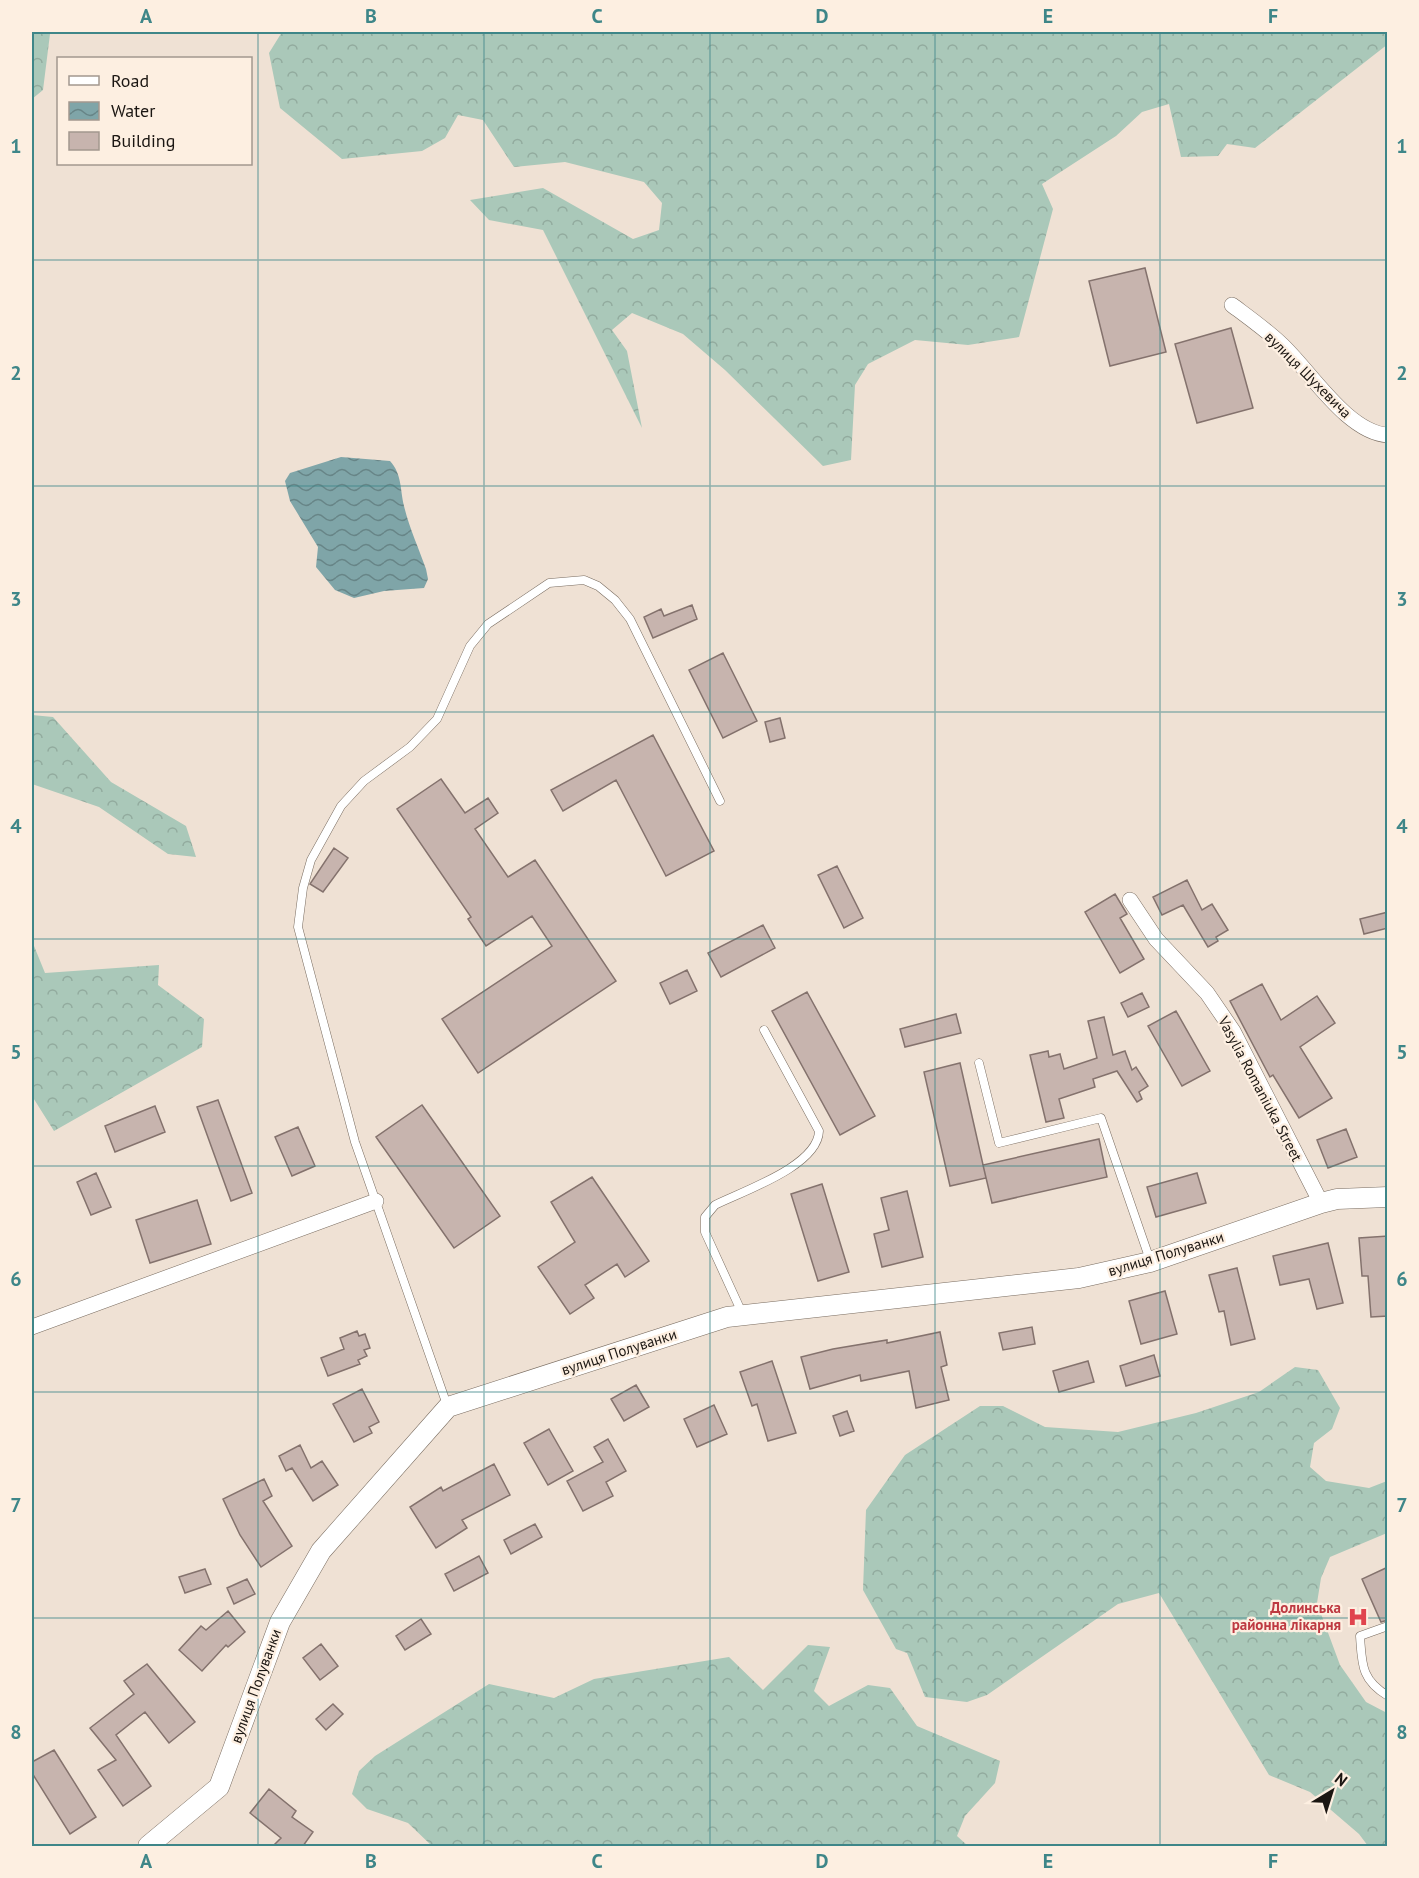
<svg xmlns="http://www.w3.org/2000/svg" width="1419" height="1878" font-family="'PT Sans',sans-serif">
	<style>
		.forest { fill: url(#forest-crowns) }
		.water { fill: url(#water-waves) }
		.building { fill: #c7b4ae; stroke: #84726d; stroke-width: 1.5 }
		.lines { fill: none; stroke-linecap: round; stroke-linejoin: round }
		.service-casing { stroke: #796c60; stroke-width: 9 }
		.minor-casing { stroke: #796c60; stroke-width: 16 }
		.tertiary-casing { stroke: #796c60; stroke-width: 21 }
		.service { stroke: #fff; stroke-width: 8 }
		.minor { stroke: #fff; stroke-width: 15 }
		.tertiary { stroke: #fff; stroke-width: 20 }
		.grid { fill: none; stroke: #3e8688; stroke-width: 1.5; stroke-opacity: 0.55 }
		.labels { text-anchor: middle; stroke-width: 4.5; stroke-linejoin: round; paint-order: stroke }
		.street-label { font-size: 15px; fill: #1b1612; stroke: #fdefe1 }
		.health-label { font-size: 15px; font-weight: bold; fill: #be3a42; stroke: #fdefe1; text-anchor: end }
		.neatline { fill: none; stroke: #3e8688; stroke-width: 2 }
		.grid-label { font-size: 20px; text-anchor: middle; font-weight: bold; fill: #3e8688 }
	</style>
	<defs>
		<pattern id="forest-crowns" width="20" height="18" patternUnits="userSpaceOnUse" patternTransform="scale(1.5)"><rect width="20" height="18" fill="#aac8b9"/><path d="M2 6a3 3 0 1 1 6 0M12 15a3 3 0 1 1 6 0" fill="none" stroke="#92ab9e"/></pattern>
		<pattern id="water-waves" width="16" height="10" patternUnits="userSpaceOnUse" patternTransform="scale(1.5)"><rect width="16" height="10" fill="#7fa5a8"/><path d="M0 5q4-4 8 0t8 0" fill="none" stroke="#678587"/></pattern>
	</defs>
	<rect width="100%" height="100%" fill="#efe1d4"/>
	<path class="forest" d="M32 32H105L106 34H50L43 90 32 99Z
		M282 32H1386L1388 44 1255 148 1227 144 1218 156 1181 157 1169 104 1142 112 1116 136 1042 184 1053 209 1019 337 968 345 915 340 868 364 855 385 851 460 823 466 725 370 683 334 632 313 612 330 627 351 642 428 543 230 489 220 470 200 543 188 633 239 659 230 662 203 644 182 565 162 514 167 483 120 458 115 445 138 422 151 342 159 280 108 269 53Z
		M32 715 53 717 111 782 186 826 196 857 168 854 99 807 32 784Z
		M32 941 45 973 159 965 158 985 204 1019 202 1047 54 1131 32 1096Z
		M1295 1367 1318 1370 1340 1408 1332 1429 1314 1443 1310 1467 1326 1481 1369 1488 1387 1481V1533L1330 1557 1321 1578 1317 1603 1340 1665 1366 1702 1387 1713V1846H1368L1359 1834 1310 1792 1269 1775 1159 1593 1118 1604 987 1695 967 1702 925 1697 907 1653 896 1649 863 1590 866 1510 905 1455 980 1406H1003L1045 1427 1118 1432 1196 1413 1259 1392Z
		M808 1645 830 1647 814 1691 829 1706 868 1685 890 1688 917 1726 1000 1761 995 1783 965 1816 957 1836 968 1846H432L408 1823 367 1809 352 1794 359 1771 375 1756 489 1684 554 1698 594 1679 729 1657 763 1690Z"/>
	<path class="water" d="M341 457 390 461C402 474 400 489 404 506 409 527 419 549 426 569L428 579 424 588 384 591 354 598 335 590 316 567 318 547 290 501 285 481 290 473Z"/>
	<path class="building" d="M1145 268 1166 352 1110 366 1089 281Z
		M1231 328 1253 408 1197 423 1175 344Z
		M692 605 697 619 653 638 644 617 661 609 664 616Z
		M723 653 757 721 723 738 689 670Z
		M780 718 785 738 770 742 765 722Z
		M653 735 714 851 666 876 616 780 563 811 551 790Z
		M441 779 465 813 488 798 498 813 475 829 508 877 535 860 616 981 478 1073 442 1019 552 946 532 916 486 946 468 919 471 917 397 809Z
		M334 848 348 858 323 892 310 884Z
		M837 866 863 918 844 928 818 875Z
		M1187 880 1202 910 1212 904 1228 930 1216 937 1218 941 1208 947 1183 905 1162 915 1153 897Z
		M1115 894 1127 914 1120 918 1144 959 1120 973 1085 912Z
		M1388 912V928L1364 934 1360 919Z
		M763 925 775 948 721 977 708 953Z
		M687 970 697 991 670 1004 660 983Z
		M1262 984 1281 1020 1317 996 1335 1023 1300 1047 1332 1098 1299 1118 1273 1075 1270 1077 1230 1001Z
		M807 992 875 1116 840 1135 772 1011Z
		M1142 993 1149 1007 1128 1017 1121 1003Z
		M1176 1011 1210 1071 1182 1086 1148 1026Z
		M956 1014 961 1033 905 1047 900 1029Z
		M1104 1017 1113 1055 1125 1051 1132 1070 1136 1067 1148 1086 1139 1092 1142 1099 1137 1102 1117 1071 1093 1079 1095 1087 1059 1099 1064 1118 1046 1122 1030 1055 1048 1051 1049 1057 1060 1054 1064 1069 1097 1058 1088 1021Z
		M960 1063 986 1178 950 1186 924 1072Z
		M218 1100 252 1193 231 1201 197 1107Z
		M422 1105 500 1216 454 1248 376 1137Z
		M155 1106 165 1132 115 1152 105 1126Z
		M298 1127 315 1166 292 1176 275 1137Z
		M1346 1129 1357 1157 1328 1168 1317 1140Z
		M1099 1139 1107 1177 992 1203 983 1165Z
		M96 1173 111 1207 91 1215 77 1182Z
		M1197 1173 1206 1203 1156 1217 1147 1187Z
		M592 1177 649 1261 625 1277 617 1264 585 1285 594 1298 570 1314 538 1267 575 1242 551 1202Z
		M822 1184 849 1272 818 1281 791 1194Z
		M907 1191 923 1257 882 1267 874 1234 889 1230 881 1198Z
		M197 1200 211 1244 150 1263 136 1220Z
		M1388 1236V1316L1371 1317 1368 1276H1362L1359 1238Z
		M1328 1243 1343 1303 1317 1309 1309 1279 1280 1285 1273 1256Z
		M1237 1268 1255 1339 1231 1345 1224 1311 1219 1312 1209 1275Z
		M1165 1291 1177 1334 1141 1344 1129 1301Z
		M1032 1327 1035 1344 1003 1350 999 1333Z
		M357 1331 359 1336 365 1334 370 1348 364 1350 367 1356 358 1360 360 1364 328 1376 321 1358 344 1349 340 1338Z
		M940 1332 947 1365 941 1367 949 1400 916 1408 909 1371 861 1381 860 1375 810 1389 801 1357 833 1349 887 1340V1343Z
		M1154 1355 1160 1376 1126 1386 1120 1366Z
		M772 1361 796 1433 768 1441 757 1404 752 1406 740 1372Z
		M1088 1361 1094 1382 1059 1392 1053 1371Z
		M636 1385 649 1407 624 1421 611 1399Z
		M362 1389 379 1422 369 1427 372 1433 354 1442 333 1404Z
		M714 1405 727 1434 697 1447 684 1419Z
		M847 1411 854 1431 840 1436 833 1416Z
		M549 1429 573 1471 548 1485 524 1443Z
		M608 1439 626 1471 606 1482 613 1496 583 1511 567 1481 603 1462 594 1447Z
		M300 1445 311 1468 322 1461 338 1485 313 1501 292 1468 286 1471 279 1456Z
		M494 1464 510 1495 462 1520 467 1528 436 1548 410 1507 441 1487 443 1491Z
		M264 1479 272 1496 263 1501 292 1546 261 1567 240 1535 223 1499Z
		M535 1524 542 1537 511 1554 504 1540Z
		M479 1556 488 1573 454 1591 445 1574Z
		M1388 1567V1620L1381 1622 1362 1579Z
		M205 1569 211 1584 185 1593 179 1577Z
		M247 1579 255 1594 234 1604 227 1588Z
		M228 1611 245 1632 228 1647 226 1645 202 1671 179 1650 201 1626 206 1630Z
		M421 1619 431 1634 405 1650 396 1636Z
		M321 1644 338 1666 320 1680 303 1658Z
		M147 1664 195 1722 169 1743 145 1712 116 1735 151 1786 123 1806 98 1770 116 1760 90 1728 134 1694 124 1681Z
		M333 1704 343 1714 326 1730 316 1719Z
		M54 1750 96 1817 70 1834 32 1773V1762Z
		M269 1789 296 1811 292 1817 313 1832 303 1846H273L281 1838 250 1813Z"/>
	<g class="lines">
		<g class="service-casing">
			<path id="service" d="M979 1063 999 1143 1101 1118 1150 1260
				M743 1315 705 1232V1217L715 1205C743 1191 818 1166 819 1131L764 1030
				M447 1405 355 1142 298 927 303 888 311 860 341 806 364 781 410 747 437 719 470 646 488 624 549 583 584 580 598 586 615 600 630 619 720 801
				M1388 1626 1360 1636C1362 1664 1361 1680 1388 1696"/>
		</g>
		<g class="minor-casing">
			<path id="minor" d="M1232 305C1248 317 1265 329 1280 343 1309 369 1347 433 1388 435
				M1130 900 1156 939 1207 993 1233 1031 1321 1203
				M32 1327 376 1201"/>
		</g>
		<g class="tertiary-casing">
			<path id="tertiary" d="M148 1846 219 1787 280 1622 321 1551 448 1407 727 1317 1079 1278 1150 1262 1321 1203 1337 1199 1388 1197"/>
		</g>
		<use href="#service" class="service"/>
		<use href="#minor" class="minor"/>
		<use href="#tertiary" class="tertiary"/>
	</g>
	<path class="grid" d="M258 32V1846M484 32V1846M710 32V1846M935 32V1846M1160 32V1846M32 260H1388M32 486H1388M32 712H1388M32 939H1388M32 1166H1388M32 1392H1388M32 1618H1388"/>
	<defs>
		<g id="hospital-bare" transform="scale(1.62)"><path d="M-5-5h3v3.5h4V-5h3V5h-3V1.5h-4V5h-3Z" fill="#e0444e" stroke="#fdefe1" stroke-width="2.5" paint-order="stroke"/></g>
	</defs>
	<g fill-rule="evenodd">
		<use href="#hospital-bare" x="1358" y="1617"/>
	</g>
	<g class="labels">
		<g class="street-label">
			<text transform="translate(1308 375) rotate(45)" y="5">вулиця Шухевича</text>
			<text transform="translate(1260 1089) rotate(62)" y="5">Vasylia Romaniuka Street</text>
			<text transform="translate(1166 1254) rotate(-17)" y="5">вулиця Полуванки</text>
			<text transform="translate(619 1352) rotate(-18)" y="5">вулиця Полуванки</text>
			<text transform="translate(256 1686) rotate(-70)" y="5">вулиця Полуванки</text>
		</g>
		<g class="health-label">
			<text x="1341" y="1613">Долинська<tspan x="1341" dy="17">районна лікарня</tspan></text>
		</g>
	</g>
	<rect width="1419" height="1878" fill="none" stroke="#fdefe1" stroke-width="66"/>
	<rect x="57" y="57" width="195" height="108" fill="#fdefe1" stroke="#a3988e" stroke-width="1.5"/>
	<rect x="69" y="76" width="30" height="9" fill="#ffffff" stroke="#a3988e" stroke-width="1.5"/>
	<text x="111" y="87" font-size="18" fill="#1b1612">Road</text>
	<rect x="69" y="102" width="30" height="18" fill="url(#water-waves)" stroke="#a3988e" stroke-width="1.5"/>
	<text x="111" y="117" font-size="18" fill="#1b1612">Water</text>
	<rect x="69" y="132" width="30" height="18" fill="#c7b4ae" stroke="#a3988e" stroke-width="1.5"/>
	<text x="111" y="147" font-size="18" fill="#1b1612">Building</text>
	<g transform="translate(1332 1791) rotate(38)" stroke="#fdefe1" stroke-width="4.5" paint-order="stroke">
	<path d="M0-4.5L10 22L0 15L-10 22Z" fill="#1b1612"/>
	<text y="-9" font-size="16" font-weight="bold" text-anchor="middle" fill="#1b1612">N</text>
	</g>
	<rect x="33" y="33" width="1353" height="1812" class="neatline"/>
	<g class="grid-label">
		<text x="146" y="23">A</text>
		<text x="371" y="23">B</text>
		<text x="597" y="23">C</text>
		<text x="822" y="23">D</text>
		<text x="1048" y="23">E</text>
		<text x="1273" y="23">F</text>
		<text x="16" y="153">1</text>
		<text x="1402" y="153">1</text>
		<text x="16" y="380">2</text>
		<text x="1402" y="380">2</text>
		<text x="16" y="606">3</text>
		<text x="1402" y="606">3</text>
		<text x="16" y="833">4</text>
		<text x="1402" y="833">4</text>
		<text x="16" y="1059">5</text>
		<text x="1402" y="1059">5</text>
		<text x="16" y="1286">6</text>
		<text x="1402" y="1286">6</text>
		<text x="16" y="1512">7</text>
		<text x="1402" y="1512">7</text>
		<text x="16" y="1739">8</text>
		<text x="1402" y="1739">8</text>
		<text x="146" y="1868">A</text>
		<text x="371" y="1868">B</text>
		<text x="597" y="1868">C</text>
		<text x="822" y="1868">D</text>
		<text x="1048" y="1868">E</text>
		<text x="1273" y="1868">F</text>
	</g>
</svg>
